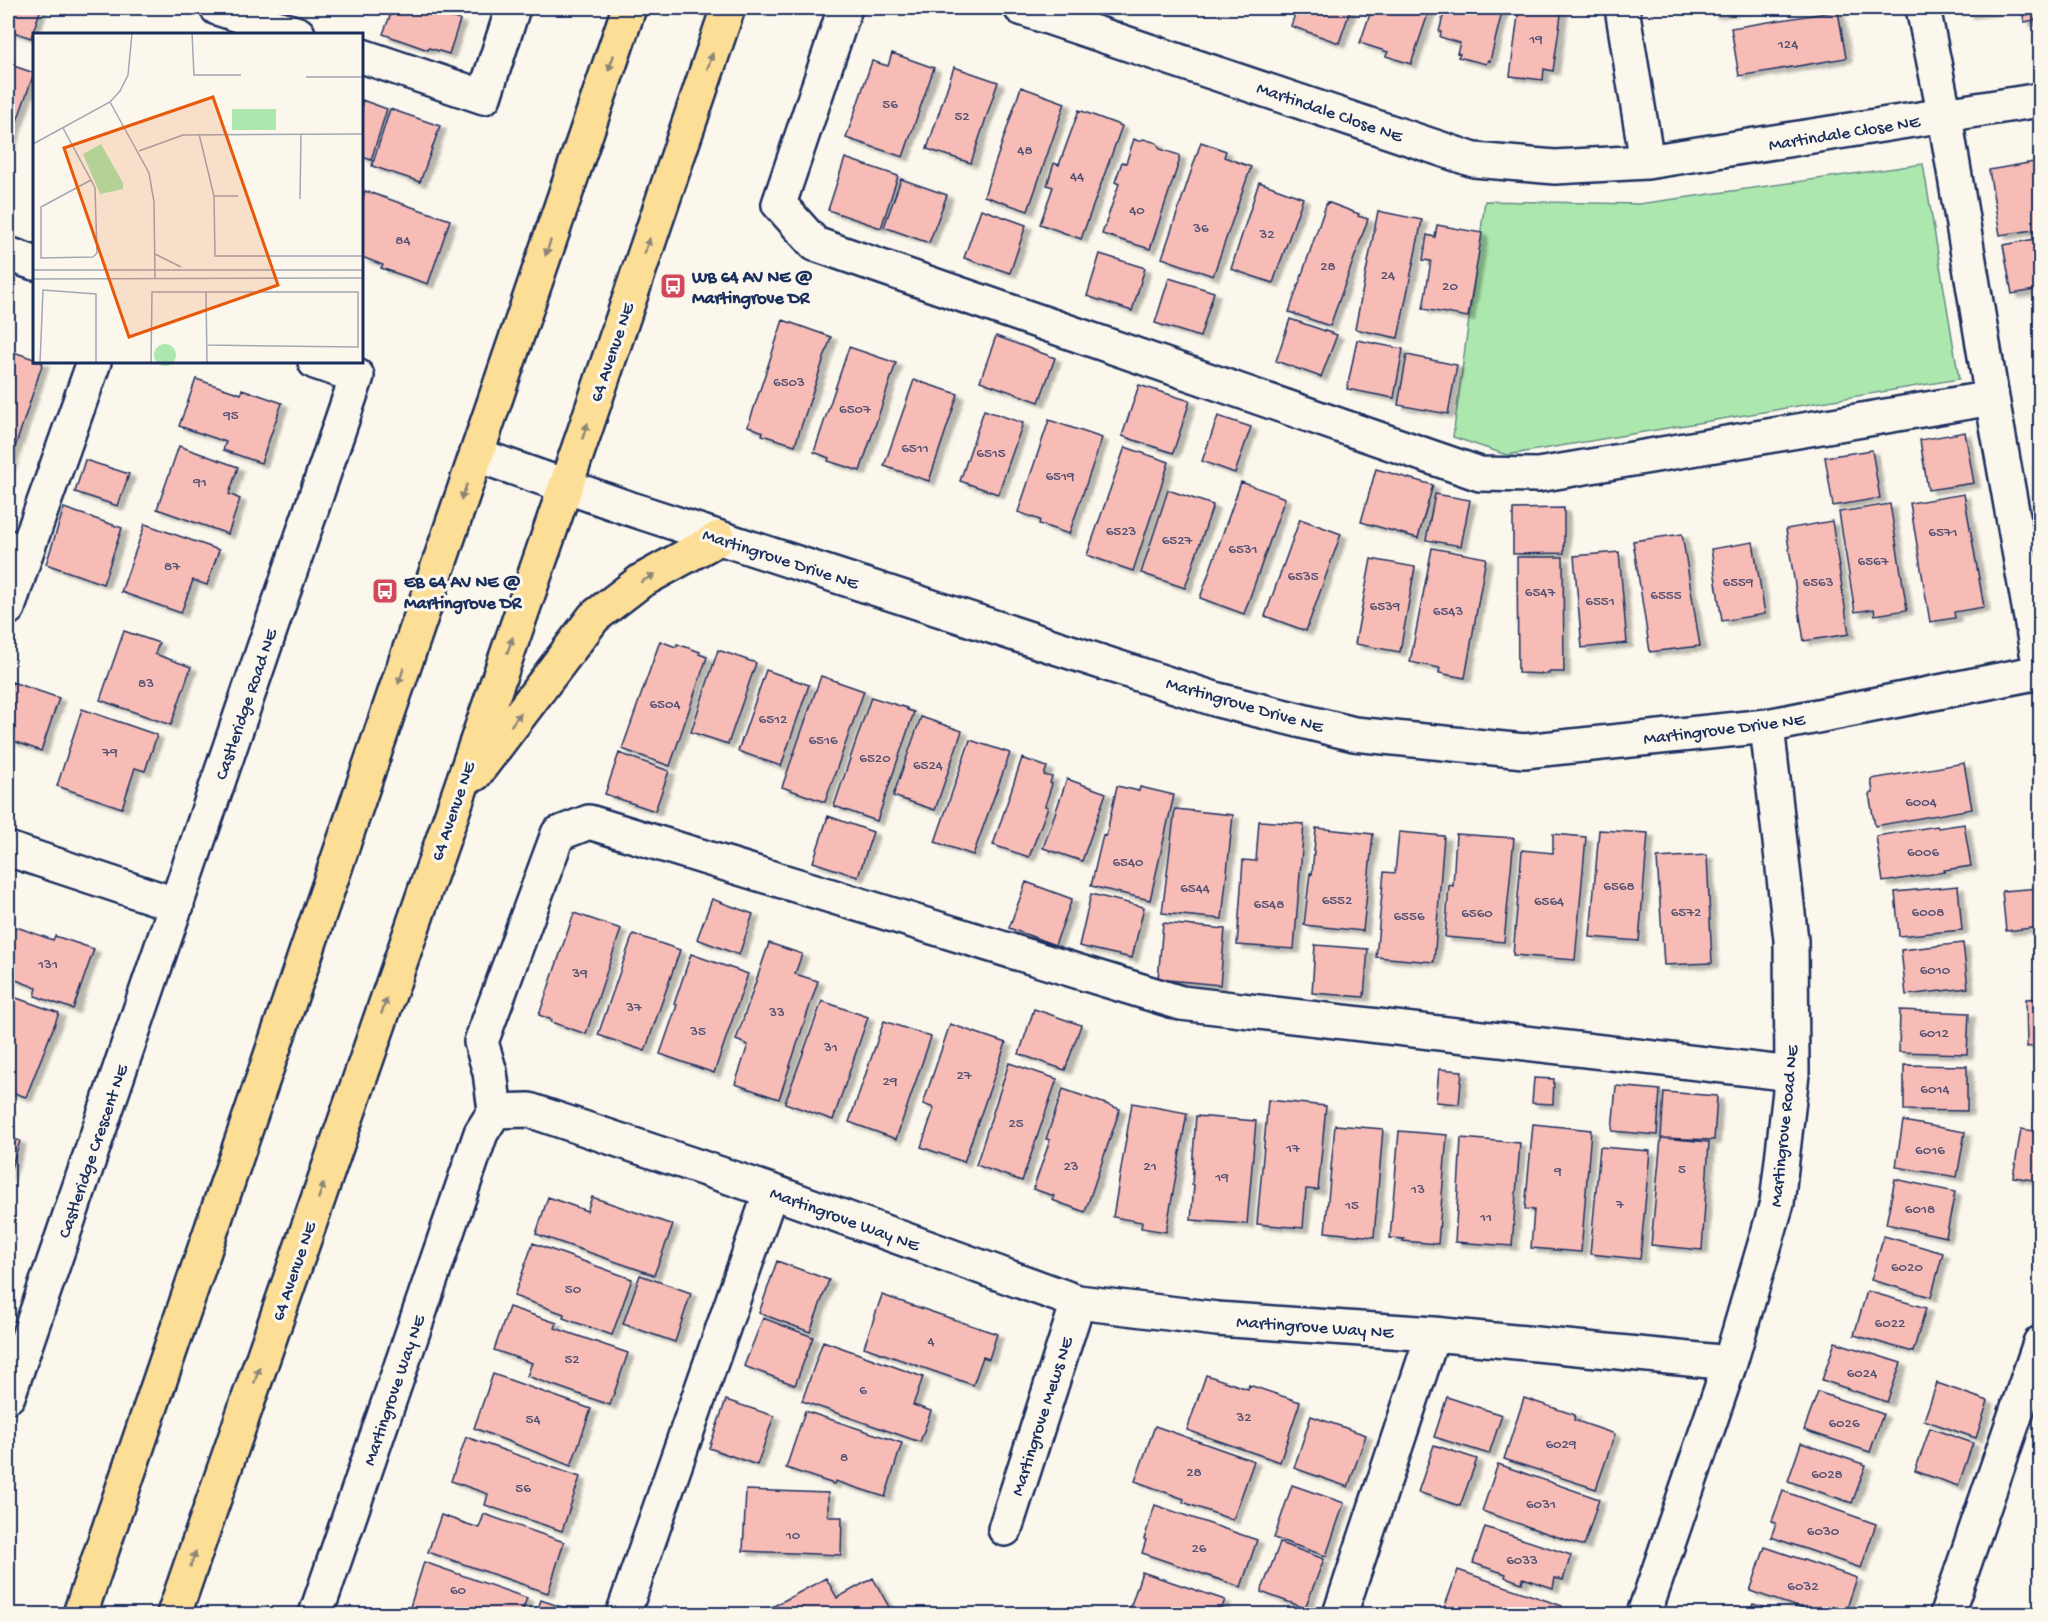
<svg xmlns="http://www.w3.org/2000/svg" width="2048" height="1622" font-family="'Gochi Hand',sans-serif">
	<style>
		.green { fill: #ace8ae; stroke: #648c86; stroke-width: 1.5 }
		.building { fill: #f8bcb6; stroke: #1b2f5e; stroke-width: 1.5; filter: url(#shadow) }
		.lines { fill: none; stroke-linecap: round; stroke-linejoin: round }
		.minor-casing { stroke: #1b2f5e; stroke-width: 38 }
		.major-casing { stroke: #1b2f5e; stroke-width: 38 }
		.minor { stroke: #fbf7ec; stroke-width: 33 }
		.major { stroke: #fdde96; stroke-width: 33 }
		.oneway { fill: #8c867a }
		.labels { text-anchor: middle; stroke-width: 6; stroke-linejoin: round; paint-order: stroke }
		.number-label { font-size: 15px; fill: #525274 }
		.street-label { font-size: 18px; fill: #1b2f5e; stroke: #fbf7ec }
		.poi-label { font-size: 18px; font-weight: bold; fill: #1b2f5e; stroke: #fbf7ec; text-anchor: start }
		.inset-road { fill: none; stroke: #a1a7b3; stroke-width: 1.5 }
		.view { fill: #e8590c; fill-opacity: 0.15; stroke: #e8590c; stroke-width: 3 }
		.inset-edge { fill: none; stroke: #1b2f5e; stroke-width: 3 }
	</style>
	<defs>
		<filter id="shadow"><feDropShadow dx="6" dy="4" stdDeviation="1.5" flood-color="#0004"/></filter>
	</defs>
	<rect width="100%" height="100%" fill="#fbf7ec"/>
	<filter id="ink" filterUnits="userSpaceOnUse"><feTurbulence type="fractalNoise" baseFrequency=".0167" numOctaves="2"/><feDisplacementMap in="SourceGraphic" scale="12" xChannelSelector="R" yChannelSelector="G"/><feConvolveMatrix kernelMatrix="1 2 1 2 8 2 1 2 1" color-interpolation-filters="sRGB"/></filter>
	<g filter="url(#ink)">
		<path class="green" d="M1923 164 1959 379 1507 455 1453 437 1485 201 1639 204Z"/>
		<path class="building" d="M8 8H41L31 38 8 30Z
			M393 8H443L441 14 460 20 449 54 429 48 428 50 383 34Z
			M1297 8H1351L1339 43 1291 26Z
			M1372 8H1430L1411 64 1386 56 1388 52 1360 43Z
			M1445 8H1503L1490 61 1488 60 1486 64 1458 57 1460 54 1457 53 1460 43 1440 37 1441 32H1439Z
			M1519 8H1562L1553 71 1544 69 1543 80 1510 76Z
			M1711 8H1754L1712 14Z
			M1967 8H2012L1968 14Z
			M2022 8H2040V19L2024 22Z
			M1838 11 1846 58 1739 76 1731 28Z
			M892 53 934 68 903 157 846 138 872 61 888 66Z
			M8 64 34 73 9 144H8Z
			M954 67 998 82 971 163 927 149Z
			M1021 87 1065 103 1028 211 984 196Z
			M362 100 387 109 371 160 362 157Z
			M390 109 440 126 420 182 372 166Z
			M1079 110 1122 126 1081 239 1040 224 1053 187 1047 185 1054 163 1059 165Z
			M1134 139 1138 141 1144 139 1157 143 1160 149 1179 155V162L1150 249 1102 234 1119 184 1115 182 1122 162 1126 163Z
			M1201 142 1226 151 1224 157 1251 167 1213 276 1162 258Z
			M845 158 898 176 881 228 828 210Z
			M2040 161V229L2000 235 1989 170Z
			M901 179 947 195 929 243 884 227Z
			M1259 182 1303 198 1273 283 1231 269Z
			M365 191 450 220 428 284 381 268 383 265 362 257V201Z
			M1327 202 1359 214 1358 216 1368 219 1330 326 1289 312Z
			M981 209 1026 225 1010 273 964 258Z
			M1378 211 1422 220 1398 338 1355 329Z
			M1437 225 1482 233 1468 317 1423 309 1431 261 1423 260 1427 235 1435 237Z
			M2040 238V289L2012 294 2003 245Z
			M1100 254 1145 268 1132 311 1087 296Z
			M1169 278 1214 292 1200 337 1155 323Z
			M1290 319 1337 335 1321 377 1276 361Z
			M783 320 831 337 795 445 762 435 763 432 748 426Z
			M996 336 1055 358 1039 402 980 381Z
			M1357 340 1403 349 1394 398 1347 389Z
			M849 347 896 363 860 471 828 461 829 458 814 452Z
			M8 350 34 359V362H43L8 469Z
			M1407 355 1457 365 1448 414 1398 405Z
			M196 379 241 394 242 389 282 403 261 463 223 450 226 442 179 426Z
			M914 380 958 394 929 481 884 466Z
			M1139 385 1190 401 1173 453 1122 436Z
			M984 410 1023 423 998 494 960 481Z
			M1218 416 1251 427 1235 473 1202 461Z
			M1049 420 1102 438 1069 534 1039 524 1040 520 1018 512Z
			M1965 432 1974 483 1928 490 1920 440Z
			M179 446 238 467 229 494 240 499 228 534 157 509Z
			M1125 447 1169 462 1133 571 1087 555Z
			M1872 450 1880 498 1833 506 1825 457Z
			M85 460 129 474 118 506 75 492Z
			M1376 469 1433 485 1418 538 1361 522Z
			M1241 482 1285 498 1244 614 1200 598Z
			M1168 490 1213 505 1185 588 1141 573Z
			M1435 494 1470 500 1461 546 1426 540Z
			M1964 494 1984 607 1954 612 1955 618 1930 622 1910 503Z
			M1890 504 1907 610 1875 615 1874 609 1855 612 1839 512Z
			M64 508 122 528 103 584 46 564Z
			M1564 508V553L1513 554V509Z
			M1300 519 1341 534 1306 631 1265 616Z
			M1832 521 1849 634 1804 641 1786 529Z
			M145 524 219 550 207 585 193 580 181 613 121 592Z
			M1682 534 1700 646 1650 652 1633 541Z
			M1753 542 1765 614 1722 621 1711 549Z
			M1432 548 1486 558 1465 678 1439 673 1440 668 1410 662Z
			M1619 552 1627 643 1582 648 1574 556Z
			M1517 557H1563L1564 672H1549V674L1518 673Z
			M1371 559 1415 567 1400 652 1355 644Z
			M124 631 159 643 155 654 191 667 171 725 100 700Z
			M660 641 676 647 677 644 700 652 699 654 707 657 670 766 622 749Z
			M718 650 756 663 728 744 691 732Z
			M766 670 809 685 781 766 738 751Z
			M821 676 864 691 825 802 782 787Z
			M12 682 59 698 41 751 8 739V696Z
			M871 697 907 708V710L914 712 877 821 834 806Z
			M82 709 157 735 145 771 135 768 122 808 57 786Z
			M921 717 962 731 935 810 893 796Z
			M970 740 1010 753 973 855 935 842Z
			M619 753 669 771 655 811 605 794Z
			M1022 758 1047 767 1044 775 1052 777 1050 783 1052 784 1045 806 1048 807 1029 857 993 845Z
			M1964 763 1972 809 1875 826 1869 794 1873 793 1871 779Z
			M1067 779 1106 793 1082 861 1043 848Z
			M1117 786 1139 791 1140 787 1174 795 1150 900 1091 886 1103 835 1106 836Z
			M1175 809 1233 815 1222 919 1162 913Z
			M828 816 873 832 858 877 813 862Z
			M1259 821 1304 824 1294 949 1237 945 1243 860 1256 861Z
			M1964 824 1971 866 1944 870 1945 872 1883 882 1876 836 1937 826 1938 828Z
			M1316 828 1373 834 1363 931 1304 925 1310 873 1312 874Z
			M1599 830 1648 833 1639 941 1590 937Z
			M1399 832 1444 836 1434 962 1376 957 1384 872 1395 873Z
			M1456 834 1514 838 1504 942 1445 937 1449 885 1453 886Z
			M1553 834 1586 837 1575 960 1513 955 1522 850 1553 853Z
			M1707 855 1712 963 1664 965 1657 858Z
			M1026 882 1072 899 1055 945 1009 928Z
			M1958 886 1962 930 1899 936 1895 892Z
			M2040 888V927L2006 931 2002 891Z
			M1091 894 1144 907 1132 958 1079 946Z
			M712 899 753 914 739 955 697 939Z
			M574 913 621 929 586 1034 551 1022 552 1020 539 1015Z
			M1163 923 1225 929 1220 985 1158 979Z
			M8 924 53 940 55 936 94 949 73 1009 35 996 37 988 8 977Z
			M633 934 680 950 645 1051 598 1035Z
			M769 943 802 954 795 974 818 981 779 1099 735 1084 748 1045 736 1040Z
			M1963 943 1968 988 1906 995 1901 950Z
			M1315 945 1368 949 1364 997 1312 993Z
			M691 954 748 974 714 1073 660 1054 677 1005 674 1004Z
			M8 995 59 1013 26 1097 8 1091Z
			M2040 998V1046L2027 1047 2026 999Z
			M822 1001 868 1017 833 1120 785 1103Z
			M1034 1009 1081 1025 1065 1070 1019 1054Z
			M1900 1010 1969 1013 1967 1054 1899 1052Z
			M884 1021 931 1037 896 1139 849 1122Z
			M950 1024 1006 1043 964 1162 921 1147 934 1108 923 1104Z
			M1009 1063 1057 1079 1022 1181 976 1165Z
			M1904 1065 1967 1066V1111L1904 1110Z
			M1439 1069 1462 1071 1459 1104 1436 1102Z
			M1534 1078 1554 1079 1553 1104 1532 1103Z
			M1616 1086 1660 1090 1657 1135 1612 1131Z
			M1063 1089 1120 1109 1085 1212 1052 1200 1054 1196 1033 1189 1050 1140 1046 1139Z
			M1664 1092 1717 1096 1714 1140 1661 1138Z
			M1268 1100 1326 1106 1318 1190 1306 1189 1303 1228 1257 1224Z
			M1132 1103 1187 1113 1166 1232 1141 1228 1142 1222 1113 1217Z
			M1196 1116 1256 1121 1247 1224 1191 1220 1194 1185H1192L1193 1168H1192Z
			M1903 1121 1965 1132 1957 1177 1896 1167Z
			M1533 1124 1591 1130 1581 1252 1531 1248 1534 1210 1525 1209Z
			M1335 1125 1383 1129 1374 1237 1325 1232Z
			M2021 1129 2040 1132V1181L2013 1177Z
			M1399 1131 1447 1135 1438 1244 1403 1241 1404 1239 1390 1238Z
			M8 1137 20 1141 8 1177Z
			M1461 1138 1520 1143 1512 1246 1455 1242Z
			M1661 1138 1709 1142 1702 1250 1651 1245Z
			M1600 1147 1650 1151 1640 1259 1590 1254Z
			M1895 1179 1955 1192 1946 1237 1886 1224Z
			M548 1197 587 1211 592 1197 673 1225 654 1275 536 1234Z
			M1884 1236 1943 1253 1931 1297 1871 1280Z
			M533 1243 632 1279 612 1335 563 1318 564 1314 514 1296Z
			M777 1261 829 1280 810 1332 759 1313Z
			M640 1275 691 1293 675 1342 623 1324Z
			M1867 1291 1926 1308 1913 1352 1854 1335Z
			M882 1295 997 1334 989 1359 983 1357 973 1385 864 1347Z
			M509 1307 557 1323 555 1328 628 1353 610 1405 527 1376 532 1363 494 1350Z
			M763 1318 813 1337 795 1385 744 1366Z
			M823 1341 923 1377 913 1405 931 1411 920 1442 802 1401Z
			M1835 1342 1901 1363 1887 1402 1822 1380Z
			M493 1374 591 1409 571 1466 474 1428Z
			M1206 1375 1248 1389 1249 1385 1300 1402 1280 1462 1187 1430Z
			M1937 1383 1988 1401 1976 1438 1924 1420Z
			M1818 1392 1883 1414 1870 1452 1804 1430Z
			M1447 1397 1502 1415 1489 1454 1434 1437Z
			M1524 1398 1575 1415 1574 1420 1615 1434 1596 1489 1504 1459Z
			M726 1400 774 1416 757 1465 709 1448Z
			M805 1411 902 1443 885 1497 835 1481 834 1484 786 1468Z
			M1311 1416 1366 1435 1348 1487 1294 1468Z
			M1155 1426 1254 1461 1233 1520 1183 1502 1184 1499 1135 1481Z
			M1930 1428 1973 1443 1958 1486 1915 1471Z
			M466 1437 580 1477 562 1531 485 1505 488 1494 451 1481Z
			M1801 1443 1866 1465 1852 1503 1788 1481Z
			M1434 1445 1477 1459 1460 1506 1418 1492Z
			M1498 1464 1599 1499 1584 1546 1482 1511Z
			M1292 1485 1344 1503 1326 1556 1274 1538Z
			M746 1490 828 1493V1517H842L841 1555 743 1551Z
			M1783 1491 1876 1524 1861 1568 1771 1537 1776 1523 1772 1521Z
			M1155 1505 1257 1540 1241 1587 1142 1553 1146 1540 1144 1539Z
			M484 1514 564 1542 548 1593 428 1552 441 1515 479 1528Z
			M1485 1527 1571 1555 1563 1580 1555 1578 1553 1588 1523 1578 1522 1583 1505 1577 1506 1574 1473 1563Z
			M1280 1543 1324 1559 1305 1608 1261 1592Z
			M1765 1547 1857 1578 1845 1614H1818L1750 1591Z
			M424 1562 527 1598 521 1614H421L409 1610Z
			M1458 1570 1562 1606 1559 1614H1442Z
			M1142 1572 1225 1600 1219 1614H1128Z
			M826 1578 837 1598 873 1578 890 1609 880 1614H759Z
			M541 1600 582 1614H536Z
			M1753 1604 1783 1614H1749Z"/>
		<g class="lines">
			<g class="minor-casing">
				<path id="minor" d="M217 8 298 34
					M845 8 779 204 815 244 1480 474 1538 475 1992 398
					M1021 8 1474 160 1555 167 1647 162 2040 100
					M1622 8 1647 162
					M1923 8 1945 117 1992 398 2040 669
					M362 56 484 97 513 8
					M8 254 34 263
					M477 455 628 508 1218 700 1354 734 1524 751 1767 726 2040 672
					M8 547 26 553 8 608
					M26 553 94 362
					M8 849 177 905
					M495 1111 490 1072 481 1042 558 834 589 822 1181 1003 1792 1074
					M8 1396 357 376 315 362
					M1005 1529 1078 1302
					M316 1614 481 1133 495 1111 529 1110 771 1191 1078 1302 1217 1319 1433 1334 1730 1363
					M623 1614 771 1191
					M1340 1614 1433 1334
					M1644 1614 1730 1363 1777 1203 1792 1074 1791 940 1767 726
					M1947 1614 2040 1343"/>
			</g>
			<g class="major-casing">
				<path id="major" d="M475 774 594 617 641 581 719 538
					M80 1614 629 8
					M174 1614 584 433 728 8"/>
			</g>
			<use href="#minor" class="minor"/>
			<use href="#major" class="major"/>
		</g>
		<defs><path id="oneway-solid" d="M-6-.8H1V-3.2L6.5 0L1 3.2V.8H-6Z" transform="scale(1.5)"/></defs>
		<g class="oneway">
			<use href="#oneway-solid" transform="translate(710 61) rotate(-71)"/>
			<use href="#oneway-solid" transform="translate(611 63) rotate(109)"/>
			<use href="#oneway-solid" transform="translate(647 246) rotate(-71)"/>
			<use href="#oneway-solid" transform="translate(548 248) rotate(109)"/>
			<use href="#oneway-solid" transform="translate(585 431) rotate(-71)"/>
			<use href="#oneway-solid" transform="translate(464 492) rotate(109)"/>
			<use href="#oneway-solid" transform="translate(648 578) rotate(-30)"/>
			<use href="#oneway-solid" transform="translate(510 645) rotate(-71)"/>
			<use href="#oneway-solid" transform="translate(401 676) rotate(109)"/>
			<use href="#oneway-solid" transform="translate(516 719) rotate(-53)"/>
			<use href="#oneway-solid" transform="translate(384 1006) rotate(-71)"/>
			<use href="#oneway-solid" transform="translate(321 1191) rotate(-71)"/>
			<use href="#oneway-solid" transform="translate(257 1375) rotate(-71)"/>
			<use href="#oneway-solid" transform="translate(193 1559) rotate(-71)"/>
		</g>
	</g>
	<defs>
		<g id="bus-square" transform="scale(1.35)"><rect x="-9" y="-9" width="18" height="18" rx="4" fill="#d1495b" stroke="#fbf7ec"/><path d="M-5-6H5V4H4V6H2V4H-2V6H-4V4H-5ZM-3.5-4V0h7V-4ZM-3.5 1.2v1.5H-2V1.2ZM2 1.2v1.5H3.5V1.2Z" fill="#fff"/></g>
	</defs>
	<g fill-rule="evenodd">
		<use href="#bus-square" x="673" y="286"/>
		<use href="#bus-square" x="385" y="591"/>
	</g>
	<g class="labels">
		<g class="number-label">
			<text x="1536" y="43">19</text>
			<text x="1788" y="48">124</text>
			<text x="890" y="108">56</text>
			<text x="962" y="120">52</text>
			<text x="1025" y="154">48</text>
			<text x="1077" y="180">44</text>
			<text x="1137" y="214">40</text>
			<text x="1201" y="232">36</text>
			<text x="1267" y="238">32</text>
			<text x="403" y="244">84</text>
			<text x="1328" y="270">28</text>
			<text x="1388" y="279">24</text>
			<text x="1450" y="290">20</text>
			<text x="789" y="386">6503</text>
			<text x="855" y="413">6507</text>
			<text x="231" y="419">95</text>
			<text x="915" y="452">6511</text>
			<text x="991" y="457">6515</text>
			<text x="1060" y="480">6519</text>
			<text x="200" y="486">91</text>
			<text x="1121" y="535">6523</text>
			<text x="1943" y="536">6571</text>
			<text x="1177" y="544">6527</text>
			<text x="1243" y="553">6531</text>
			<text x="1873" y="565">6567</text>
			<text x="172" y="570">87</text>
			<text x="1303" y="580">6535</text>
			<text x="1738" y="586">6559</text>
			<text x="1818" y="586">6563</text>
			<text x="1540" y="596">6547</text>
			<text x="1666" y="599">6555</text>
			<text x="1600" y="605">6551</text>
			<text x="1385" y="610">6539</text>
			<text x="1448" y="615">6543</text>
			<text x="146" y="687">83</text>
			<text x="665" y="708">6504</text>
			<text x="773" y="723">6512</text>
			<text x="823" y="744">6516</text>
			<text x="110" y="756">79</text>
			<text x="875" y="762">6520</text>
			<text x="928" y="769">6524</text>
			<text x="1921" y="806">6004</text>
			<text x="1923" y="856">6006</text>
			<text x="1128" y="866">6540</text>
			<text x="1619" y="890">6568</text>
			<text x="1195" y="892">6544</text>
			<text x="1337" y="904">6552</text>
			<text x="1549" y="905">6564</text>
			<text x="1269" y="908">6548</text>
			<text x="1686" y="916">6572</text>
			<text x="1928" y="916">6008</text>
			<text x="1477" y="917">6560</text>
			<text x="1409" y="920">6556</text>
			<text x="48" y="968">131</text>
			<text x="1935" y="974">6010</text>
			<text x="580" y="977">39</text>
			<text x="634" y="1011">37</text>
			<text x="777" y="1016">33</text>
			<text x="698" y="1035">35</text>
			<text x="1934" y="1037">6012</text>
			<text x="831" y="1051">31</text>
			<text x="964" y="1079">27</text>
			<text x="890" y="1085">29</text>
			<text x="1935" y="1093">6014</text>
			<text x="1016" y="1127">25</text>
			<text x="1293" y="1152">17</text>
			<text x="1930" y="1154">6016</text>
			<text x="1071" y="1170">23</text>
			<text x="1150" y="1170">21</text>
			<text x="1682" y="1173">5</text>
			<text x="1558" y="1175">9</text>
			<text x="1222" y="1181">19</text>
			<text x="1418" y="1193">13</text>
			<text x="1620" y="1208">7</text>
			<text x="1352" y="1209">15</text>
			<text x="1920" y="1213">6018</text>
			<text x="1486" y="1221">11</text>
			<text x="1907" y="1271">6020</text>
			<text x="573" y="1293">50</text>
			<text x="1890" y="1327">6022</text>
			<text x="931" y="1345">4</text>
			<text x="572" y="1363">52</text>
			<text x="1862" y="1377">6024</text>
			<text x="863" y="1394">6</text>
			<text x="1244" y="1421">32</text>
			<text x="533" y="1423">54</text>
			<text x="1844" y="1427">6026</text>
			<text x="1561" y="1448">6029</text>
			<text x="844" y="1461">8</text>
			<text x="1194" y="1476">28</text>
			<text x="1827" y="1478">6028</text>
			<text x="523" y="1492">56</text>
			<text x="1541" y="1508">6031</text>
			<text x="1823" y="1535">6030</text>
			<text x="793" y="1539">10</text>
			<text x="1199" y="1552">26</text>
			<text x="1522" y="1564">6033</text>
			<text x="1803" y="1590">6032</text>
			<text x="458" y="1594">60</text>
		</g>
		<g class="street-label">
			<text transform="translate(1330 111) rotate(19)" y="6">Martindale Close NE</text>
			<text transform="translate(1844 132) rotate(-9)" y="6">Martindale Close NE</text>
			<text transform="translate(611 352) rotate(-71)" y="6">64 Avenue NE</text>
			<text transform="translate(781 558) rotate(18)" y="6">Martingrove Drive NE</text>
			<text transform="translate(245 704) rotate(-71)" y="6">Castleridge Road NE</text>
			<text transform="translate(1245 704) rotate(16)" y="6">Martingrove Drive NE</text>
			<text transform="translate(1724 728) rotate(-7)" y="6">Martingrove Drive NE</text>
			<text transform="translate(452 811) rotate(-71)" y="6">64 Avenue NE</text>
			<text transform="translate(1783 1126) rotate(-84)" y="6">Martingrove Road NE</text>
			<text transform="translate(92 1151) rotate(-71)" y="6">Castleridge Crescent NE</text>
			<text transform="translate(845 1218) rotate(20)" y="6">Martingrove Way NE</text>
			<text transform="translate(293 1271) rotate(-71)" y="6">64 Avenue NE</text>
			<text transform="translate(1315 1326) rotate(4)" y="6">Martingrove Way NE</text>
			<text transform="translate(393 1390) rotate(-71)" y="6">Martingrove Way NE</text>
			<text transform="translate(1041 1416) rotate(-72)" y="6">Martingrove Mews NE</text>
		</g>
		<g class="poi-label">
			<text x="692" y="282">WB 64 AV NE @<tspan x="692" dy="21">Martingrove DR</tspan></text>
			<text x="404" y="587">EB 64 AV NE @<tspan x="404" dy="21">Martingrove DR</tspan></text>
		</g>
	</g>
	<g transform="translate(33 33)">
		<rect width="330" height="330" fill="#fbf7ec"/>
		<path d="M199 76H243V97H199ZM68 111 90 150V156L67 161 50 121ZM121 322a11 11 0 1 1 22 0a11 11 0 1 1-22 0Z" fill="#ace8ae"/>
		<path class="inset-road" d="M159 0 161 42H208M273 44H330M77 69 116 140 121 169 122 245M30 95 58 147 62 155 64 220 60 224 8 225V174L58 147M166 101 181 163 182 223H330M0 111 77 69 87 58 95 42 99 0M106 118 150 102 330 101M181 163H205M267 166 268 101M122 221 148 234M0 237H330M0 246 330 245M173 259 174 330M7 330 10 257 63 261V330M118 330 119 259H325V314L173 312"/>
		<path class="view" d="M180 64 245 252 96 304 31 115Z"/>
		<rect width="330" height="330" class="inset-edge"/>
	</g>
	<rect width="2048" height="1622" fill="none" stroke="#fbf7ec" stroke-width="30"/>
	<rect x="15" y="15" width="2018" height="1592" fill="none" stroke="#1b2f5e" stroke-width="2" filter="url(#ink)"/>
</svg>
